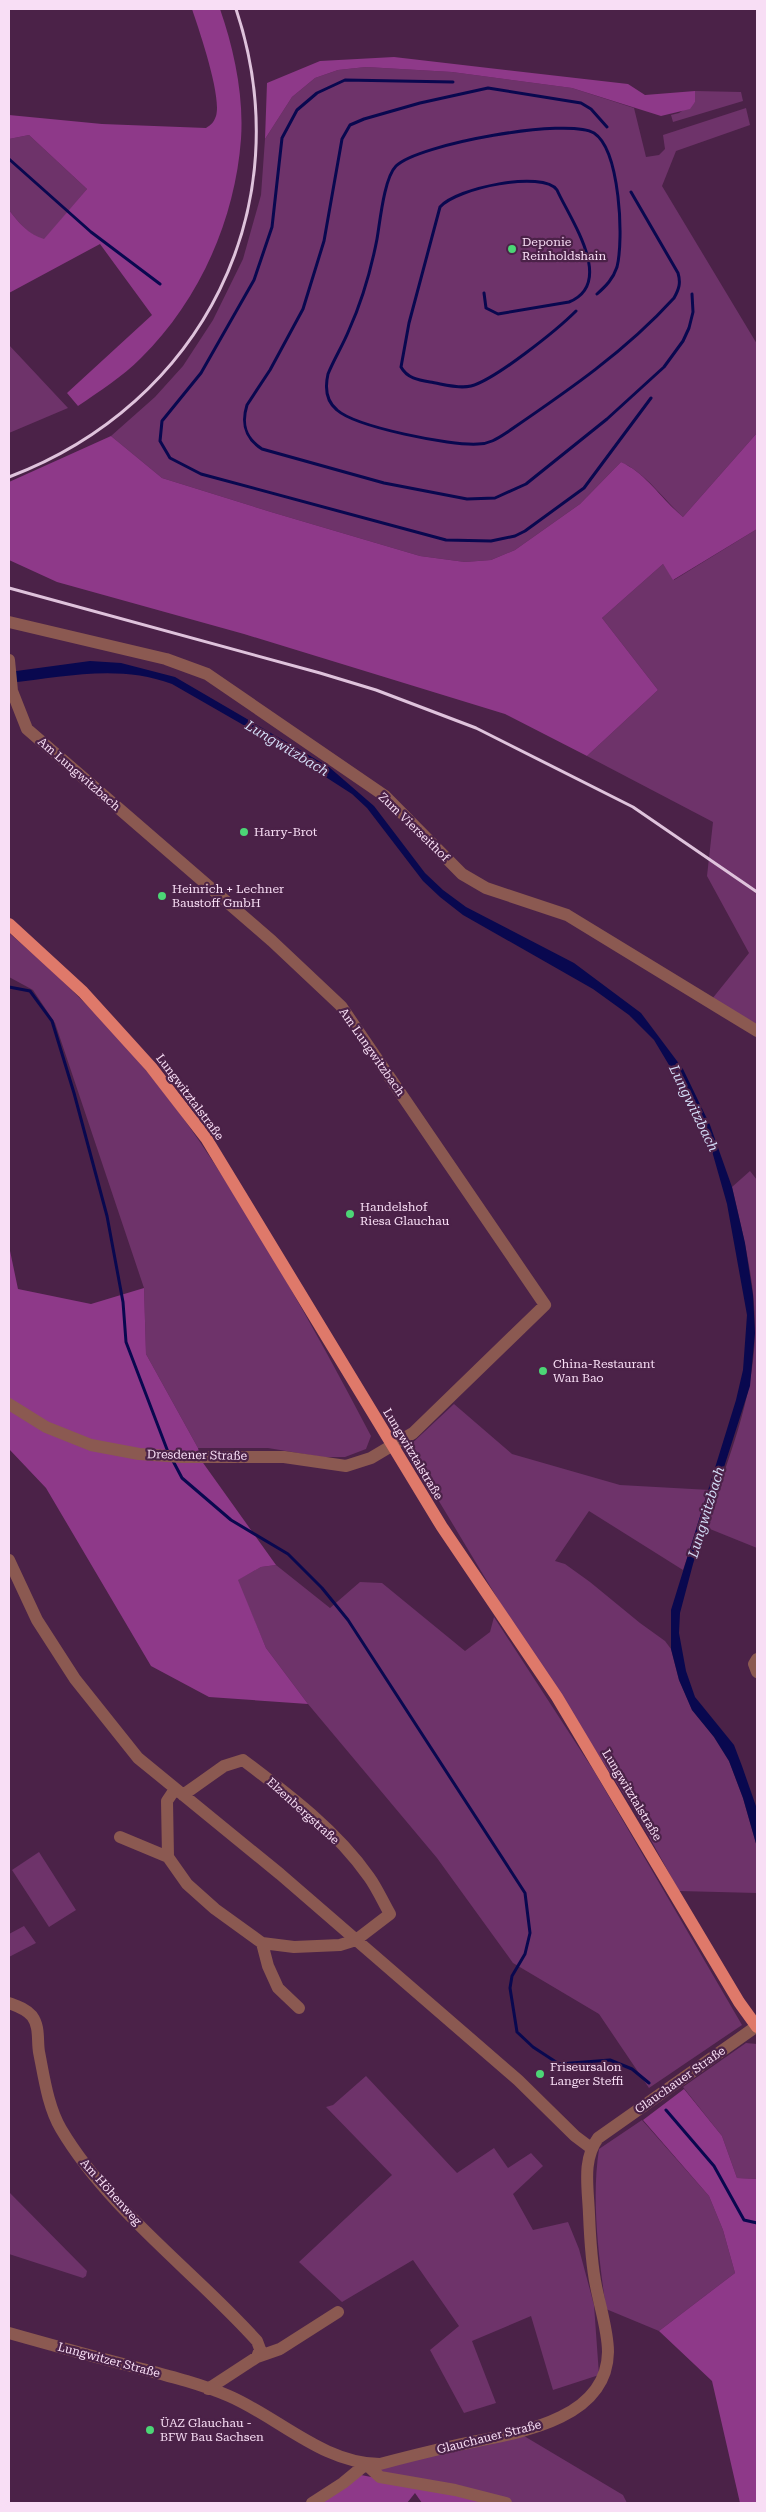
<svg xmlns="http://www.w3.org/2000/svg" width="766" height="2512" font-family="'Roboto Serif',serif">
	<style>
		.green { fill: #6e336a }
		.forest { fill: #8e3989 }
		.water { fill: #09084f }
		.lines { fill: none; stroke-linecap: round; stroke-linejoin: round }
		.stream { stroke: #09084f; stroke-width: 3 }
		.minor { stroke: #8b5951; stroke-width: 12 }
		.major { stroke: #df796a; stroke-width: 12 }
		.rail { stroke: #dfc3dc; stroke-width: 3 }
		.poi-dot { fill: #4cd676; stroke: #4b2248; stroke-width: 2 }
		.labels { text-anchor: middle; stroke-width: 4.5; stroke-linejoin: round; paint-order: stroke }
		.poi-label { font-size: 12px; fill: #f8def5; stroke: #4b2248; text-anchor: start }
		.street-label { font-size: 12px; fill: #f8def5; stroke: #4b2248 }
		.water-label { font-size: 14px; font-style: italic; fill: #d2dbf5; stroke: #4b2248 }
	</style>
	<rect width="100%" height="100%" fill="#4b2248"/>
	<path class="green" d="M366 67 452 72 572 88 634 108 646 157 659 155 665 149 663 135 746 108 750 125 676 151 662 186 757 344V433L683 517C662 498 647 474 621 462L580 504 515 550 491 560 465 562 420 556 271 512 162 478 111 436 155 397 183 366 213 320 243 259 261 195 265 139 292 97 315 78 338 70Z
		M695 91 741 92 743 101 673 122 671 115 679 113 695 102Z
		M29 135 87 189 44 240C29 235 18 222 9 210V139Z
		M9 345 68 408 9 433Z
		M757 529V1025L712 999 749 953 707 876 713 822 587 756 658 690 602 618 663 564 674 580Z
		M9 933C80 993 147 1064 200 1142 263 1236 318 1335 371 1436L366 1449 345 1457H322L268 1448H198L146 1354 144 1288 55 1023 33 990 9 977Z
		M750 1171 757 1180V1548L705 1527C726 1465 754 1399 755 1333 756 1284 743 1234 732 1187Z
		M454 1404 512 1454 620 1485 710 1490 683 1570 589 1511 555 1561 565 1564 590 1582 640 1623 665 1641 671 1649 679 1680 692 1710 714 1737 729 1761 743 1798 757 1847V1893L679 1891 636 1813 499 1601 407 1448Z
		M276 1565 330 1608 360 1582 382 1583 465 1651 490 1632 494 1617 594 1771 742 2025 649 2088 599 2014 513 1963 437 1858 308 1704 266 1648 237 1580 261 1567Z
		M39 1852 76 1910 49 1927 12 1870Z
		M24 1926 36 1943 9 1957V1934Z
		M746 2043 757 2044V2179L737 2178 722 2136 683 2087Z
		M366 2076 457 2173 494 2148 508 2168 531 2153 543 2166 513 2194 533 2230 568 2222 579 2249 594 2305 599 2375 553 2390 531 2316 472 2341 496 2403 464 2413 430 2350 459 2326 413 2260 342 2302 299 2262 392 2175 326 2107 333 2105Z
		M642 2120 709 2196 723 2230 735 2273 659 2331 606 2309C599 2258 591 2201 599 2149Z
		M9 2192 87 2271 86 2276 83 2278 9 2254Z
		M519 2433 623 2495 627 2503H506L380 2477V2464Z"/>
	<path class="forest" d="M192 9H220C234 49 244 96 241 139 235 220 199 301 141 358 122 377 100 391 78 406L67 393 152 315 100 244 9 293V210C18 222 29 235 44 239L87 189 29 135 9 139V115L102 124 206 128C211 125 214 122 216 116 222 96 199 30 192 9Z
		M394 57 628 84 645 95 695 91V102L690 109 661 116 572 88 452 72 366 67 338 70 315 78 292 97 265 139 267 83 320 61Z
		M757 433V529L673 580 663 564 602 618 658 690 587 756 505 714 244 634 57 582 9 560V482L111 436 162 478 271 512 420 556 465 562 491 560 515 550 580 504 621 462C647 474 661 499 683 517Z
		M9 1246 18 1289 91 1304 144 1288 146 1354 198 1448 201 1460 276 1565 261 1567 238 1580 266 1648 308 1704 209 1697 151 1666 46 1488 9 1449Z
		M684 2089 722 2136 737 2178 757 2179V2503H740L712 2381 659 2331 735 2273 723 2230 709 2196 643 2120Z
		M361 2475 454 2493 494 2503H422L415 2493 407 2503H321Z"/>
	<path class="water" d="M90 661 121 663 175 677 329 767 374 806 425 873 443 890 466 907 574 963 641 1013 683 1069 710 1125 732 1187 745 1243 753 1295 755 1333 750 1386 693 1564 680 1613 679 1633 686 1671 695 1697 734 1745 742 1766 757 1809V1847L743 1798 729 1761 714 1737 692 1710 679 1680 671 1649V1610L736 1400 743 1370 747 1315 727 1204 710 1144 678 1080 654 1040 629 1015 593 989 463 915 440 897 423 881 367 808 352 794 259 734 172 684C118 664 64 677 9 683V672Z"/>
	<g class="lines">
		<path class="stream" d="M453 82 345 80 317 93 297 110 282 138 272 227 254 280 201 373 162 421 160 441 170 458 201 474 446 540 491 541 515 536 525 531 584 488 651 398
			M607 127 591 109 581 103 488 88 420 103 364 119 350 125 342 139 324 241 303 309 270 370 247 405C241 424 245 438 262 449L384 483 467 499 495 498 526 484 607 419 664 367 683 341 689 328 693 312 692 294
			M9 159 91 232 160 284
			M484 293 486 308 498 314 569 302C616 283 570 219 557 190 543 170 456 188 440 207L409 323 401 367C407 378 418 380 430 382 443 384 458 389 471 386 495 380 558 329 576 311
			M597 294C606 286 613 279 617 267 624 239 620 150 594 133 568 117 418 144 396 166 384 178 380 222 377 239 371 270 362 301 349 330 343 345 334 359 328 374 325 387 326 401 337 410 356 427 451 446 478 444 489 444 497 439 506 433 566 392 625 352 674 298 679 289 681 283 678 273L631 192
			M9 987 30 991 52 1021 74 1093 107 1216 123 1302 126 1342 168 1452
			M172 1459 182 1478 231 1520 288 1554 322 1588 348 1620 525 1893 530 1933 525 1954 512 1976 510 1988 517 2032 533 2047 559 2064 610 2060 632 2069 649 2083
			M666 2110 714 2166 744 2220 757 2223"/>
		<path class="minor" d="M9 622 166 659 207 674 385 796 462 874 486 888 567 915 757 1031
			M9 660 12 691 27 729 272 941 341 1006 545 1305 413 1433 371 1458 346 1466 284 1457H181L139 1454 91 1445 46 1427 9 1404
			M9 1560 37 1620 75 1679 138 1758 280 1874 518 2080 575 2136 591 2148
			M757 1659 754 1664 757 1672
			M120 1837 168 1857 187 1884 215 1909 262 1943 294 1947 340 1945 356 1940 390 1914C383 1902 377 1888 369 1877 336 1830 288 1794 243 1760L224 1766 183 1795
			M168 1857 167 1801 175 1789
			M262 1943 268 1966 278 1988 299 2008
			M9 2003C17 2006 26 2009 32 2016 40 2027 37 2040 39 2052 44 2077 48 2107 61 2129 109 2210 194 2271 257 2341L260 2349 257 2357
			M9 2333C48 2344 87 2355 127 2365 161 2374 196 2382 229 2396 278 2417 324 2464 380 2464 406 2457 431 2451 457 2445 510 2434 607 2423 608 2352 608 2331 600 2307 596 2286 591 2262 590 2238 589 2214 588 2187 582 2160 598 2138L757 2026
			M208 2389 257 2357 280 2349 338 2312
			M312 2503 343 2483 366 2464 380 2477 455 2490 506 2503"/>
		<path class="major" d="M9 924 83 992 151 1067 206 1138 442 1527 557 1697 739 2002 757 2027"/>
		<path class="rail" d="M9 477C202 404 302 207 236 9
			M9 588 320 673 376 690 476 728 633 807 757 892"/>
	</g>
	<g class="poi-dot">
		<circle cx="512" cy="249" r="5"/>
		<circle cx="244" cy="832" r="5"/>
		<circle cx="162" cy="896" r="5"/>
		<circle cx="350" cy="1214" r="5"/>
		<circle cx="543" cy="1371" r="5"/>
		<circle cx="540" cy="2074" r="5"/>
		<circle cx="150" cy="2430" r="5"/>
	</g>
	<g class="labels">
		<g class="poi-label">
			<text x="522" y="246">Deponie<tspan x="522" dy="14">Reinholdshain</tspan></text>
			<text x="254" y="836">Harry-Brot</text>
			<text x="172" y="893">Heinrich + Lechner<tspan x="172" dy="14">Baustoff GmbH</tspan></text>
			<text x="360" y="1211">Handelshof<tspan x="360" dy="14">Riesa Glauchau</tspan></text>
			<text x="553" y="1368">China-Restaurant<tspan x="553" dy="14">Wan Bao</tspan></text>
			<text x="550" y="2071">Friseursalon<tspan x="550" dy="14">Langer Steffi</tspan></text>
			<text x="160" y="2427">ÜAZ Glauchau -<tspan x="160" dy="14">BFW Bau Sachsen</tspan></text>
		</g>
		<g class="street-label">
			<text transform="translate(79 774) rotate(41)" y="4">Am Lungwitzbach</text>
			<text transform="translate(414 827) rotate(44)" y="4">Zum Vierseithof</text>
			<text transform="translate(372 1052) rotate(55)" y="4">Am Lungwitzbach</text>
			<text transform="translate(190 1097) rotate(53)" y="4">Lungwitztalstraße</text>
			<text transform="translate(413 1454) rotate(59)" y="4">Lungwitztalstraße</text>
			<text transform="translate(197 1455) rotate(1)" y="4">Dresdener Straße</text>
			<text transform="translate(632 1795) rotate(59)" y="4">Lungwitztalstraße</text>
			<text transform="translate(303 1811) rotate(42)" y="4">Elzenbergstraße</text>
			<text transform="translate(680 2080) rotate(-35)" y="4">Glauchauer Straße</text>
			<text transform="translate(111 2192) rotate(48)" y="4">Am Höhenweg</text>
			<text transform="translate(109 2360) rotate(15)" y="4">Lungwitzer Straße</text>
			<text transform="translate(489 2437) rotate(-14)" y="4">Glauchauer Straße</text>
		</g>
		<g class="water-label">
			<text transform="translate(287 748) rotate(31)" y="5">Lungwitzbach</text>
			<text transform="translate(694 1108) rotate(64)" y="5">Lungwitzbach</text>
			<text transform="translate(706 1512) rotate(-73)" y="5">Lungwitzbach</text>
		</g>
	</g>
	<rect width="766" height="2512" fill="none" stroke="#f8def5" stroke-width="20"/>
</svg>
